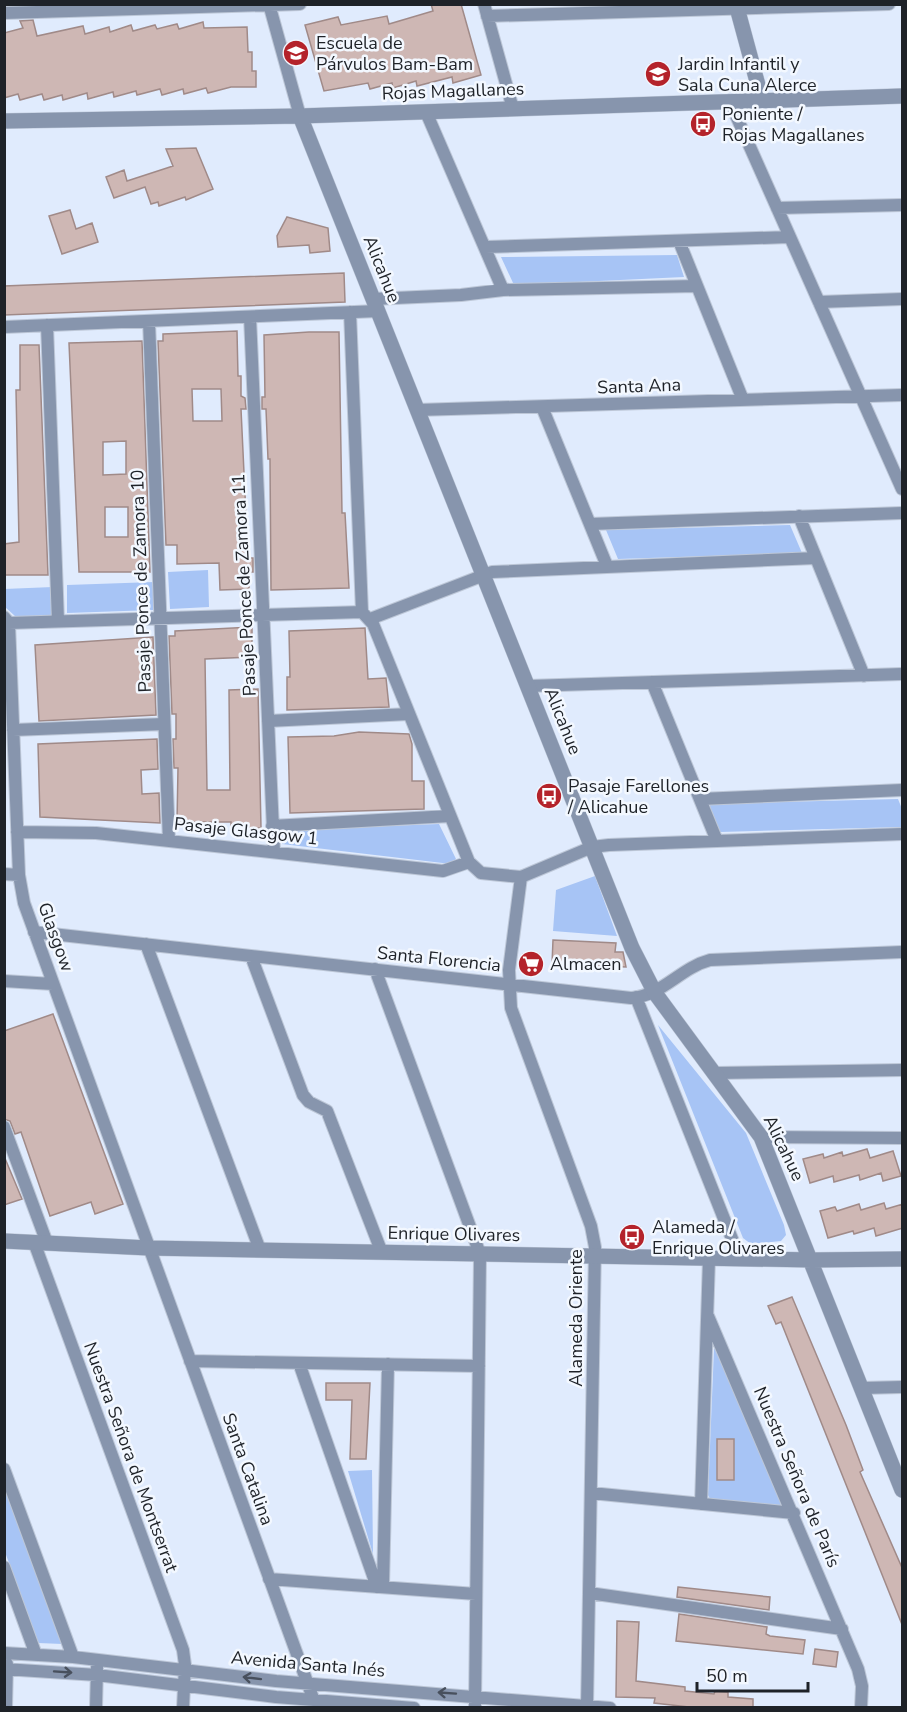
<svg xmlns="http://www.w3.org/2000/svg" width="907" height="1712" font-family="'Nunito Sans',sans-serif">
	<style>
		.green { fill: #a7c4f5 }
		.building { fill: #ceb7b4; stroke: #a08a88; stroke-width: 1.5; fill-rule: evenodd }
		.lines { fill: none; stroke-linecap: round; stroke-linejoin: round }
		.minor-casing { stroke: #bdc7d7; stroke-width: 14 }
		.tertiary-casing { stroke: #bdc7d7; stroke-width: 16 }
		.minor { stroke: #8795ad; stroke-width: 12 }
		.tertiary { stroke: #8795ad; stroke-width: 15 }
		.oneway { stroke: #48505d }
		.labels { text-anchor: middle; stroke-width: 5; stroke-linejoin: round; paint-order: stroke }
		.poi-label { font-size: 18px; fill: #1e2228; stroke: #f3f8ff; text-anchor: start }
		.street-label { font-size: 18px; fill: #1e2228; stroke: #f3f8ff }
	</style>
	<rect width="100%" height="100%" fill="#e0ebfd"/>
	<path class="green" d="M677 255 684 277 514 285 501 257Z
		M790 525 802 553 618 559 606 530Z
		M208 570 209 607 170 609 168 572Z
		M154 582 153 610 67 613V585Z
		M53 587 52 616H15L5 607 4 589Z
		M898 799 902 809V827L720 832 709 804Z
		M439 824 456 859 451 864 282 844V830Z
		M595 876 617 936 553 931 556 890Z
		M658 1025 746 1133 784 1225 786 1235 781 1241 751 1244 743 1238Z
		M714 1349 719 1350 782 1502 779 1508 711 1501 708 1495Z
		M372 1470 373 1554 348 1471Z
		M5 1487 63 1644 38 1643 5 1552Z"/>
	<path class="building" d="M431 4H461L481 75 453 83 452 77 417 86 416 81 393 88 392 83 370 89 368 83 324 91 305 25 338 17 341 25 387 16 389 24 433 11Z
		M33 20 37 36 83 26 85 34 109 27 110 32 131 25 133 31 155 25 157 29 177 24 179 29 203 22 204 28 247 27 248 52H252V71H256V87H231L208 93 206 88 184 94 183 89 162 95 160 89 137 95 136 91 114 97 113 92 88 99 87 93 63 100 62 95 44 100 42 94 20 100 18 94 4 98V33L23 28 20 21Z
		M196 148 213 189 186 200 185 197 159 206 158 202 151 204 145 187 114 198 106 177 124 170 127 181 173 166 166 149Z
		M70 210 76 229 92 223 98 242 62 254 49 216Z
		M287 217 328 228 330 251 310 253 309 245 278 247 277 236Z
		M344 273 345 302 4 315V286Z
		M237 331 238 376H241V396L245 398 246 409H241L248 558H253V572H249V589L220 590 219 563 177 564V545H166L158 341H163V334ZM192 389H221L222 421H193Z
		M309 332H339L342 513H345L349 588 271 590 270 459H268L266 409H262V397H265L264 335Z
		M142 341 150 572H79L69 343ZM126 441V474L103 475V442ZM105 507H128V537H105Z
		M20 345H39L48 575H4V544L19 542 16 390H20Z
		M252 627V657L205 659 207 790H230L229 690 258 689 261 828H231V822H177L178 768H174L173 739H176V714H172L169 636H175V631Z
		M365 628 368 679 386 678 389 707 287 710V677H290L289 631Z
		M153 637 156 715 39 721 35 645Z
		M359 732 409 734 412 744V781H424V809L290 813 288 737 334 736Z
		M157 739 158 769 141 770 142 794 159 793 160 823 40 817 38 744Z
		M553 940 616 943 615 952H623L626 967 552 964Z
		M53 1014 123 1204 95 1214 91 1202 50 1216 21 1132 15 1134 10 1121 4 1119V1031Z
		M867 1149 870 1158 893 1151 901 1176 883 1181 881 1173 860 1180 859 1175 834 1182 833 1176 810 1183 803 1159 823 1154 824 1158 842 1152 843 1156Z
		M4 1156 22 1199 4 1205Z
		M884 1203 886 1209 903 1204V1228L876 1236 874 1228 854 1234 853 1231 828 1238 820 1211 835 1207 837 1211 859 1204 861 1210Z
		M792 1297 846 1425 863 1470 860 1472 903 1570V1627L781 1322 776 1324 768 1306Z
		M326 1383H370L366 1459H350L352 1400H326Z
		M717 1439H734V1480H717Z
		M678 1587 770 1597 769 1610 677 1597Z
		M679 1614 767 1627 766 1634 770 1636 805 1640 803 1654 676 1641Z
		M617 1621 639 1622 636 1681 685 1687V1691L714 1694 715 1691 728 1692V1697L753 1699V1707H689L654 1703 655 1698 616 1697Z
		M815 1649 838 1652 836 1667 813 1664Z"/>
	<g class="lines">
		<g class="minor-casing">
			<path id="minor" d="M269 4 300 116
				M484 4 513 109
				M4 13 300 4
				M487 16 889 4
				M730 102 902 489
				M426 112 503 290
				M777 208 902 205
				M679 241 743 400
				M486 247 789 237
				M373 299 461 295 503 290 697 286
				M819 302 902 299
				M350 312 362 612
				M250 317 274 852
				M149 321 169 841
				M47 325 58 621
				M4 327 378 311
				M542 407 607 566
				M417 410 902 395
				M799 516 864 676
				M590 524 902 513
				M362 612 373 624 469 862 481 873 521 877 592 847 609 845 902 834
				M4 617 9 623 362 612
				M370 619 492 572 816 558
				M9 623 19 875 24 903 314 1701
				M652 682 717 841
				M528 686 902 674
				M268 721 409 714
				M13 730 164 724
				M700 799 902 790
				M272 826 450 816
				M17 832 96 833 443 871 469 862
				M4 874 19 875
				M521 877 509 970 511 1008 591 1226 595 1247 587 1708
				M34 932 631 998C662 996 680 968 710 960L902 952
				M146 944 260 1250
				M251 956 303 1095 309 1102 327 1111 382 1253
				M375 969 480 1254 475 1708
				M4 981 53 984
				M636 997 740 1259
				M715 1073 902 1070
				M4 1127 47 1243
				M761 1137 902 1138
				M34 1242 183 1650 185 1665 183 1708
				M708 1316 858 1669 862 1686 861 1708
				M190 1361 479 1366
				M299 1363 377 1587
				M862 1388 902 1387
				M4 1469 73 1657
				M591 1493 794 1513
				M701 1504 709 1259
				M4 1567 36 1655
				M269 1579 476 1594
				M383 1587 388 1364
				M589 1593 842 1629
				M4 1653 73 1657 276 1681 610 1708
				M4 1669 97 1675 276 1697 414 1708
				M6 1708 7 1664
				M96 1708 97 1667"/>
		</g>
		<g class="tertiary-casing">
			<path id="tertiary" d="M736 4 762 100
				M300 116 632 948 655 993 761 1137 902 1490
				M4 121 300 116 902 96
				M4 1241 149 1248 812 1260 902 1259"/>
		</g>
		<use href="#minor" class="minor"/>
		<use href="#tertiary" class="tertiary"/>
	</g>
	<defs><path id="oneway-shaft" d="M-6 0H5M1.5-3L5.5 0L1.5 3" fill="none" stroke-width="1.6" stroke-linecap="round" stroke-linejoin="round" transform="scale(1.5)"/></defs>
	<g class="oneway">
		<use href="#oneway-shaft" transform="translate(63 1672) rotate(4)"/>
		<use href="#oneway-shaft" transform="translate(252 1678) rotate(-173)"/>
		<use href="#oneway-shaft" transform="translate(447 1693) rotate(-176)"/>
	</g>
	<defs>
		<g id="school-disc" transform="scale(1.35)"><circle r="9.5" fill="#b4232b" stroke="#f3f8ff"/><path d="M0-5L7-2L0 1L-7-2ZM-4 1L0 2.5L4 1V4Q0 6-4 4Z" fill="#fff"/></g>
		<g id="bus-disc" transform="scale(1.35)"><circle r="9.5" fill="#b4232b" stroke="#f3f8ff"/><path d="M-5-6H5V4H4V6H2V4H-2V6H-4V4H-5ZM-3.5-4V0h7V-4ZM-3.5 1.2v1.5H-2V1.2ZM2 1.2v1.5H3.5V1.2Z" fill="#fff"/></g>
		<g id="supermarket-disc" transform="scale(1.35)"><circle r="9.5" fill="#b4232b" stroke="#f3f8ff"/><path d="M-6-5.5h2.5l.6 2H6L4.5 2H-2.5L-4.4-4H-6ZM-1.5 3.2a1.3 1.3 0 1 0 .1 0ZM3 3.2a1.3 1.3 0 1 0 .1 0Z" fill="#fff"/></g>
	</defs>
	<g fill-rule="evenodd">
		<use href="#school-disc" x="296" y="53"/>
		<use href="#school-disc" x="658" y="74"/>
		<use href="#bus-disc" x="703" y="124"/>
		<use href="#bus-disc" x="549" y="796"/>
		<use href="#supermarket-disc" x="531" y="964"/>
		<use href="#bus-disc" x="632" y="1237"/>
	</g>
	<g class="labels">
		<g class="poi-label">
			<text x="316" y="49">Escuela de<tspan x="316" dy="21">Párvulos Bam-Bam</tspan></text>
			<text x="678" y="70">Jardin Infantil y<tspan x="678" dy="21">Sala Cuna Alerce</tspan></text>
			<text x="722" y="120">Poniente /<tspan x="722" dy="21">Rojas Magallanes</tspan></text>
			<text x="568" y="792">Pasaje Farellones<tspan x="568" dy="21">/ Alicahue</tspan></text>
			<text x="550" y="970">Almacen</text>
			<text x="652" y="1233">Alameda /<tspan x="652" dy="21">Enrique Olivares</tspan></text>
		</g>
		<g class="street-label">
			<text transform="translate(453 91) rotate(-2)" y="6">Rojas Magallanes</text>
			<text transform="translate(382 269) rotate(68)" y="6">Alicahue</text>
			<text transform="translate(639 386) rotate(-2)" y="6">Santa Ana</text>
			<text transform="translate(141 581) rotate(-92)" y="6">Pasaje Ponce de Zamora 10</text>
			<text transform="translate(244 585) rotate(-93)" y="6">Pasaje Ponce de Zamora 11</text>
			<text transform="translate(563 721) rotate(68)" y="6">Alicahue</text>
			<text transform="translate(246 831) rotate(6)" y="6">Pasaje Glasgow 1</text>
			<text transform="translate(56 937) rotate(70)" y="6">Glasgow</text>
			<text transform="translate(439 959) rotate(6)" y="6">Santa Florencia</text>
			<text transform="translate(784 1148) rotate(64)" y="6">Alicahue</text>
			<text transform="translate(454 1234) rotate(1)" y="6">Enrique Olivares</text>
			<text transform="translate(576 1318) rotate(-90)" y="6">Alameda Oriente</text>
			<text transform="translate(131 1457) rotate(70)" y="6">Nuestra Señora de Montserrat</text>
			<text transform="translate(248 1469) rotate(70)" y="6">Santa Catalina</text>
			<text transform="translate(797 1477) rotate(67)" y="6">Nuestra Señora de París</text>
			<text transform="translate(308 1664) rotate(5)" y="6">Avenida Santa Inés</text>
		</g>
	</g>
	<rect width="907" height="1712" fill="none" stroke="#1e2228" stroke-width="12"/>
	<path d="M697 1682v9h111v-9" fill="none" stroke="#1e2228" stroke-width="3"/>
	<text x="706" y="1682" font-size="18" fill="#1e2228" stroke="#f3f8ff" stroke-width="4.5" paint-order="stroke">50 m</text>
</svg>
